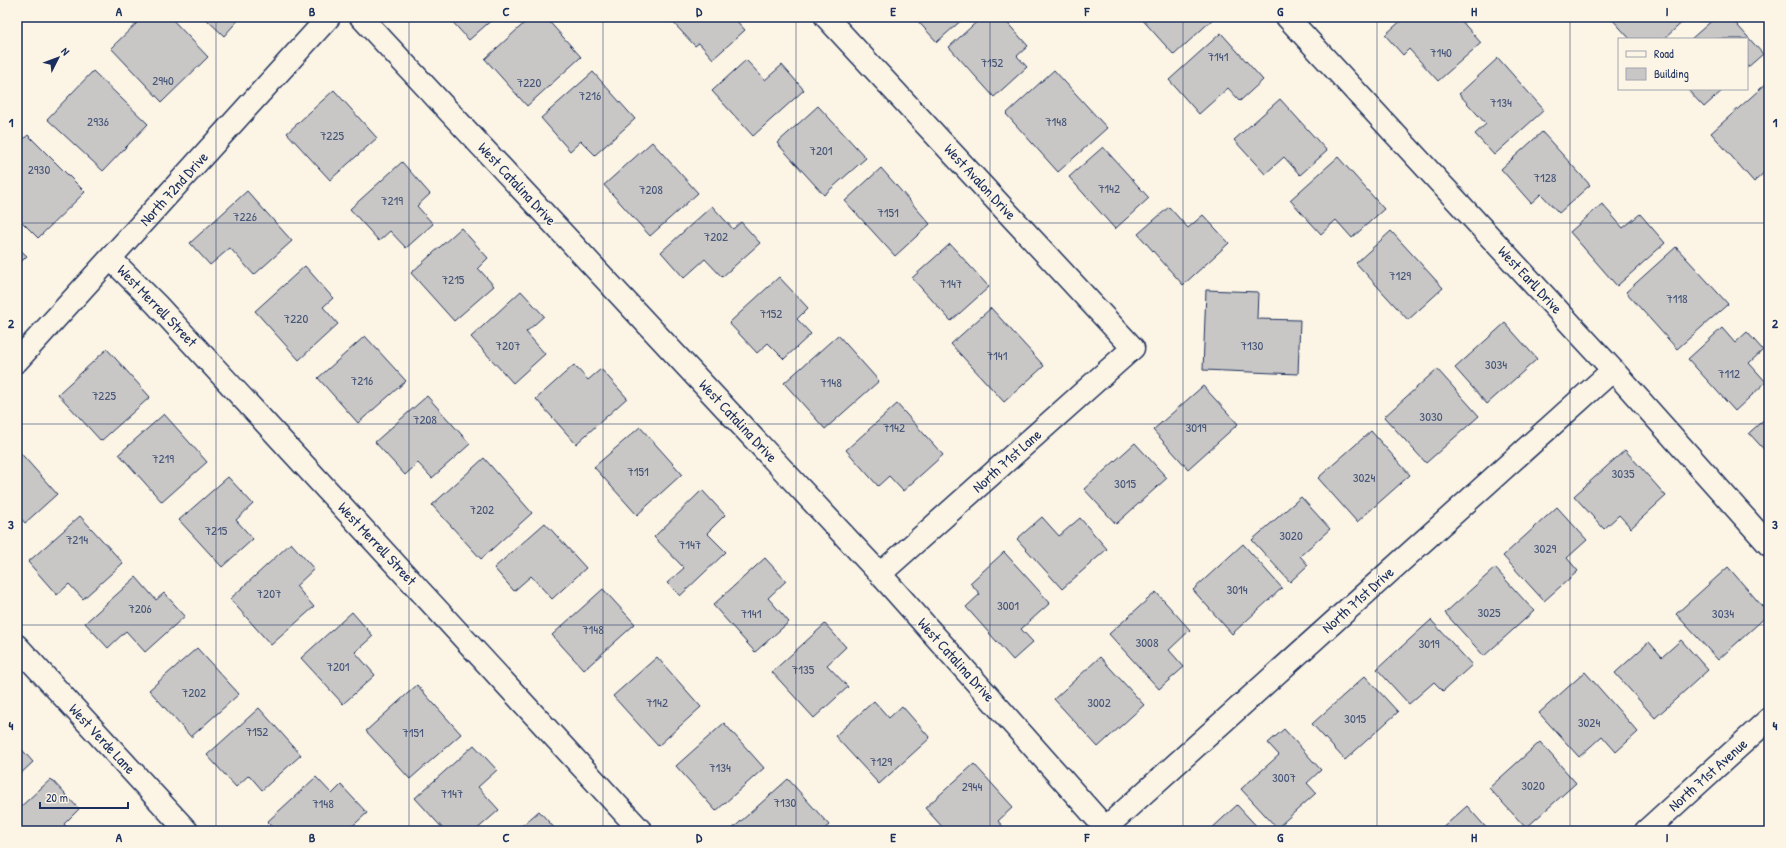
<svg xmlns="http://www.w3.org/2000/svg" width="1786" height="848" font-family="'Patrick Hand',sans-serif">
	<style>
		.building { fill: #c8c7c6; stroke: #1b2f5e }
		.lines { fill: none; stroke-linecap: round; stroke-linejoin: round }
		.minor-casing { stroke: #1b2f5e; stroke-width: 25 }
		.minor { stroke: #fcf5e5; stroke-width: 22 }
		.grid { fill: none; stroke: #1b2f5e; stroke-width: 1; stroke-opacity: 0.55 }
		.labels { text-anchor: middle; stroke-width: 3; stroke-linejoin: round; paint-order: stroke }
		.number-label { font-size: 13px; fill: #465578 }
		.street-label { font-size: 15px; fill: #1b2f5e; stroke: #fcf5e5 }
		.neatline { fill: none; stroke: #1b2f5e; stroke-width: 1.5 }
		.grid-label { font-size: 13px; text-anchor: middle; font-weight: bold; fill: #1b2f5e }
	</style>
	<rect width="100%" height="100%" fill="#fcf5e5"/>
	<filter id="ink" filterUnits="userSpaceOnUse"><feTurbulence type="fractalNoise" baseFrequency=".025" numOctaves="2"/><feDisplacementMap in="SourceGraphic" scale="8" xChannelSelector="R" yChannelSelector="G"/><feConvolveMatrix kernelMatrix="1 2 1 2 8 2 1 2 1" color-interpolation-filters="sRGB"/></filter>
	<g filter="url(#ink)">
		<path class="building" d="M143 17H170L208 57 162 102 111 48Z
			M204 17H241L224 36Z
			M448 17H495L469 40Z
			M531 17H545L581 57 527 106 485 59Z
			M668 17H733L745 30 713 59 699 43 695 46Z
			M914 17H965L937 42Z
			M982 17H1002L1028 46 1017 56 1027 67 994 97 949 47Z
			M1140 17H1213L1214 18 1174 55Z
			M1405 17H1458L1481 43 1438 81 1409 49 1403 55 1385 35Z
			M1610 17H1688L1664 39H1630Z
			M1716 17H1730L1763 54 1747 68V39H1691Z
			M1221 33 1263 80 1240 101 1228 88 1199 114 1169 80Z
			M1498 58 1544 110 1494 155 1475 134 1486 124 1459 94Z
			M746 60 765 80 782 65 804 90 753 136 712 91Z
			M1054 70 1107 128 1058 172 1006 114Z
			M93 71 148 124 103 171 47 119Z
			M593 72 635 119 595 155 581 141 570 151 541 118Z
			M1769 81V168L1754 182 1711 133Z
			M1687 89H1724L1704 107Z
			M334 90 377 138 330 180 287 133Z
			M1280 99 1327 151 1300 175 1284 157 1265 174 1234 140Z
			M818 106 866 158 824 195 777 143Z
			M1542 132 1590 185 1559 213 1541 194 1531 203 1501 169Z
			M28 135 85 192 38 238 17 217V145Z
			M652 142 698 193 650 236 604 185Z
			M1103 147 1149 198 1115 229 1069 177Z
			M1338 157 1384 209 1352 238 1336 220 1321 234 1290 200Z
			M402 162 430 194 417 206 433 224 406 248 390 231 379 241 350 209Z
			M881 168 930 224 895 256 845 201Z
			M247 191 292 241 254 275 230 248 210 265 190 243Z
			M1602 204 1623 228 1640 214 1665 243 1617 286 1570 232Z
			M712 206 733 229 741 222 760 243 722 277 705 259 684 278 661 252Z
			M1169 207 1188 228 1203 215 1229 243 1183 285 1138 234Z
			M461 228 488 258 478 268 494 286 454 321 411 273Z
			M1391 231 1443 288 1408 320 1356 263Z
			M950 244 989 287 951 321 912 278Z
			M17 247 27 256 17 266Z
			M1676 247 1728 304 1677 349 1626 292Z
			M305 266 333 298 323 307 338 324 299 360 255 311Z
			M779 277 808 308 797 319 811 334 784 359 768 343 757 353 729 323Z
			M1206 290 1258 292 1257 319 1300 320 1298 374 1203 370Z
			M521 291 544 316 526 332 545 354 513 383 471 337Z
			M991 308 1044 366 1004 402 951 344Z
			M1505 323 1537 359 1487 404 1455 368Z
			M1722 328 1735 343 1747 332 1763 350 1749 363 1766 382 1735 411 1688 359Z
			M838 335 879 381 825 429 784 383Z
			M365 336 406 381 358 423 318 378Z
			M107 349 150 397 101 441 58 394Z
			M574 365 588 380 601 369 627 398 576 444 536 399Z
			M1437 369 1479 416 1426 463 1384 417Z
			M1203 386 1238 424 1188 469 1153 430Z
			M427 396 470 444 432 478 418 463 405 475 375 442Z
			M897 404 943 455 903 491 889 476 878 486 846 450Z
			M164 414 207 462 162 502 119 454Z
			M1769 415V455L1749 433Z
			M640 427 682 474 637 515 594 467Z
			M1371 431 1410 475 1357 522 1318 478Z
			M1135 443 1167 478 1116 524 1084 489Z
			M17 449 57 494 25 523 17 514Z
			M1625 450 1666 496 1631 528 1619 515 1604 529 1574 496Z
			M484 458 532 513 481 559 432 505Z
			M228 477 253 504 236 520 253 539 222 567 179 520Z
			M702 490 725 515 707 533 726 552 680 596 667 583 684 568 654 537Z
			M1301 497 1330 529 1300 556 1308 565 1290 582 1252 540Z
			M1557 507 1587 540 1567 558 1578 571 1544 601 1503 556Z
			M80 516 123 563 83 599 69 584 57 595 28 562Z
			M1042 517 1059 536 1080 518 1107 549 1062 589 1017 539Z
			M545 523 586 568 552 599 531 576 514 591 494 568Z
			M291 543 314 569 296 586 314 607 271 645 230 599Z
			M1243 544 1282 588 1232 634 1193 590Z
			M1004 552 1050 603 1021 629 1033 642 1013 660 966 607 980 594 970 583Z
			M765 558 786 581 768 598 789 622 755 652 713 605Z
			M1728 567 1769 614 1718 660 1676 614Z
			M1495 568 1534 611 1484 656 1445 613Z
			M136 577 156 600 164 593 185 616 145 652 126 631 108 648 85 623Z
			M603 589 635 624 584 670 552 635Z
			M1156 592 1190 630 1169 650 1184 667 1159 689 1109 634Z
			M352 612 373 636 355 652 375 675 343 704 301 658Z
			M1431 620 1472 665 1443 691 1434 682 1409 704 1377 669Z
			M825 624 846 647 827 665 848 687 814 718 772 672Z
			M1681 640 1708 670 1655 718 1615 673 1649 642 1662 657Z
			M197 648 239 694 191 737 149 690Z
			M657 657 701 707 658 746 613 696Z
			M1100 657 1144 705 1098 747 1054 699Z
			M1585 672 1638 732 1616 752 1602 736 1579 757 1539 713Z
			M1365 676 1398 712 1345 760 1312 724Z
			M417 685 461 734 410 779 366 731Z
			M874 701 889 718 902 706 930 738 879 784 835 736Z
			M259 708 301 755 262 790 249 775 236 787 207 755Z
			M724 723 764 768 716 811 676 766Z
			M1284 729 1321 770 1307 783 1316 793 1277 828 1241 789 1279 755 1268 743Z
			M1540 742 1576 783 1526 828 1489 788Z
			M17 744 33 762 17 777Z
			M474 745 497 770 478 787 499 810 475 831H445L415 798Z
			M974 764 1013 807 998 821 1006 830 1005 831H946L925 808Z
			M316 777 332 794 341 785 367 813 347 831H310L309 829 307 831H276L267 822Z
			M51 779 79 809 64 824 70 831H17V810Z
			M788 779 829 825 822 831H730Z
			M1237 805 1261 831H1209Z
			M1467 806 1489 831H1439Z
			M539 811 557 831H516Z"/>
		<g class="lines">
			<g class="minor-casing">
				<path id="minor" d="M361 17 880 574 1108 831
					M826 17 1133 348 880 574
					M1287 17 1613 370 1769 545
					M111 259 156 304 641 831
					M17 361 329 17
					M17 646 187 831
					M1102 831 1613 370
					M1646 831 1769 719"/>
			</g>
			<use href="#minor" class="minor"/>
		</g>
	</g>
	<path class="grid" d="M216 17V831M409 17V831M603 17V831M796 17V831M990 17V831M1183 17V831M1377 17V831M1570 17V831M17 223H1769M17 424H1769M17 625H1769"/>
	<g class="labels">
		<g class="number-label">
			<text x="1441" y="57">7140</text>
			<text x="1218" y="61">7141</text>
			<text x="992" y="67">7152</text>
			<text x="163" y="85">2940</text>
			<text x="529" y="87">7220</text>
			<text x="590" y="100">7216</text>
			<text x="1501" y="107">7134</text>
			<text x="98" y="126">2936</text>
			<text x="1056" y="126">7148</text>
			<text x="332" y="140">7225</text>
			<text x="821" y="155">7201</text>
			<text x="39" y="174">2930</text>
			<text x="1545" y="182">7128</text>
			<text x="1109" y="193">7142</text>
			<text x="651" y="194">7208</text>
			<text x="392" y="205">7219</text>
			<text x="888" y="217">7151</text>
			<text x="245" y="221">7226</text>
			<text x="716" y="241">7202</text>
			<text x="1400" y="280">7129</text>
			<text x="453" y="284">7215</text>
			<text x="951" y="288">7147</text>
			<text x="1677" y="303">7118</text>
			<text x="771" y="318">7152</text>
			<text x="296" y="323">7220</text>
			<text x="508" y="350">7207</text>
			<text x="1252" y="350">7130</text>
			<text x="997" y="360">7141</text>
			<text x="1496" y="369">3034</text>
			<text x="1729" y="378">7112</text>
			<text x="362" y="385">7216</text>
			<text x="831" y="387">7148</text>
			<text x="104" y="400">7225</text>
			<text x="1431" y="421">3030</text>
			<text x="425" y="424">7208</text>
			<text x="894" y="432">7142</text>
			<text x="1196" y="432">3019</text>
			<text x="163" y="463">7219</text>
			<text x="638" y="476">7151</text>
			<text x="1623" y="478">3035</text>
			<text x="1364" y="482">3024</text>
			<text x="1125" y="488">3015</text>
			<text x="482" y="514">7202</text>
			<text x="216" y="535">7215</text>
			<text x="1291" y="540">3020</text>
			<text x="77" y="544">7214</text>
			<text x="690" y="549">7147</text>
			<text x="1545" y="553">3029</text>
			<text x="1237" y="594">3014</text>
			<text x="269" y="598">7207</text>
			<text x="1008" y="610">3001</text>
			<text x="140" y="613">7206</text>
			<text x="1489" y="617">3025</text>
			<text x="751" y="618">7141</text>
			<text x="1723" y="618">3034</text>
			<text x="593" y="634">7148</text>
			<text x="1147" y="647">3008</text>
			<text x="1429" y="648">3019</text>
			<text x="338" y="671">7201</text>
			<text x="803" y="674">7135</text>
			<text x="194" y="697">7202</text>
			<text x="657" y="707">7142</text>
			<text x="1099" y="707">3002</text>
			<text x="1355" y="723">3015</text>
			<text x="1589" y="727">3024</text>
			<text x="257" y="736">7152</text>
			<text x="413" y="737">7151</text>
			<text x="881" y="766">7129</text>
			<text x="720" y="772">7134</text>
			<text x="1284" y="782">3007</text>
			<text x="1533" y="790">3020</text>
			<text x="972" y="791">2944</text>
			<text x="452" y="798">7147</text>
			<text x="785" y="807">7130</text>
			<text x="323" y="808">7148</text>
		</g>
		<g class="street-label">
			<text transform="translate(980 182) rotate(47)" y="5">West Avalon Drive</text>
			<text transform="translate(517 184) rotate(47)" y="5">West Catalina Drive</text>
			<text transform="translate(174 189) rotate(-48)" y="5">North 72nd Drive</text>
			<text transform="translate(1530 280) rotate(47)" y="5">West Earll Drive</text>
			<text transform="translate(157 306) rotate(46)" y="5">West Merrell Street</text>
			<text transform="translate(738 421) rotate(47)" y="5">West Catalina Drive</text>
			<text transform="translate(1007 461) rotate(-42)" y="5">North 71st Lane</text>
			<text transform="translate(377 544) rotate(47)" y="5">West Merrell Street</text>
			<text transform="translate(1358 600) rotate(-42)" y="5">North 71st Drive</text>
			<text transform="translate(956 660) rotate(48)" y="5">West Catalina Drive</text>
			<text transform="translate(102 739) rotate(47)" y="5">West Verde Lane</text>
			<text transform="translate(1708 775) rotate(-42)" y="5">North 71st Avenue</text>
		</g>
	</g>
	<rect width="1786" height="848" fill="none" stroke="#fcf5e5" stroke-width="44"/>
	<rect x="1618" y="38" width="130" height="52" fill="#fcf5e5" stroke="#a2a6af"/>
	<rect x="1626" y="51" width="20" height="6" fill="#fcf5e5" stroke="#a2a6af"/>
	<text x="1654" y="58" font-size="12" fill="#1b2f5e">Road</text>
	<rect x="1626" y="68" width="20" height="12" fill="#c8c7c6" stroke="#a2a6af"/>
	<text x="1654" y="78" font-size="12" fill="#1b2f5e">Building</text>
	<g transform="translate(58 58) rotate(48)" stroke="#fcf5e5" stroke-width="3" paint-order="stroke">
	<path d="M0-3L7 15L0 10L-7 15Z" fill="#1b2f5e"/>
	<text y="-6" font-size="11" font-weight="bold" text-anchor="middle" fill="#1b2f5e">N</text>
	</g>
	<path d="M40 802v6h88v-6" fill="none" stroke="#1b2f5e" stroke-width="2"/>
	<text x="46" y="802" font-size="12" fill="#1b2f5e" stroke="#fcf5e5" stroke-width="3" paint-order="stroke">20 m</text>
	<rect x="22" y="22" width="1742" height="804" class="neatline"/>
	<g class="grid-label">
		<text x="119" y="16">A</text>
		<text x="312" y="16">B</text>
		<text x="506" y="16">C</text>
		<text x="699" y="16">D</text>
		<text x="893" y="16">E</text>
		<text x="1087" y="16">F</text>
		<text x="1280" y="16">G</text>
		<text x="1474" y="16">H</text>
		<text x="1667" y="16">I</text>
		<text x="11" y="127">1</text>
		<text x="1775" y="127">1</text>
		<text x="11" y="328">2</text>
		<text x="1775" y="328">2</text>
		<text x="11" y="529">3</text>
		<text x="1775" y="529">3</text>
		<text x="11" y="730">4</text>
		<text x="1775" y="730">4</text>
		<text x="119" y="842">A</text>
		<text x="312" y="842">B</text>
		<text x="506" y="842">C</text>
		<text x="699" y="842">D</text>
		<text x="893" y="842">E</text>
		<text x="1087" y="842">F</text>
		<text x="1280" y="842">G</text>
		<text x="1474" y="842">H</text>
		<text x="1667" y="842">I</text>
	</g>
</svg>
